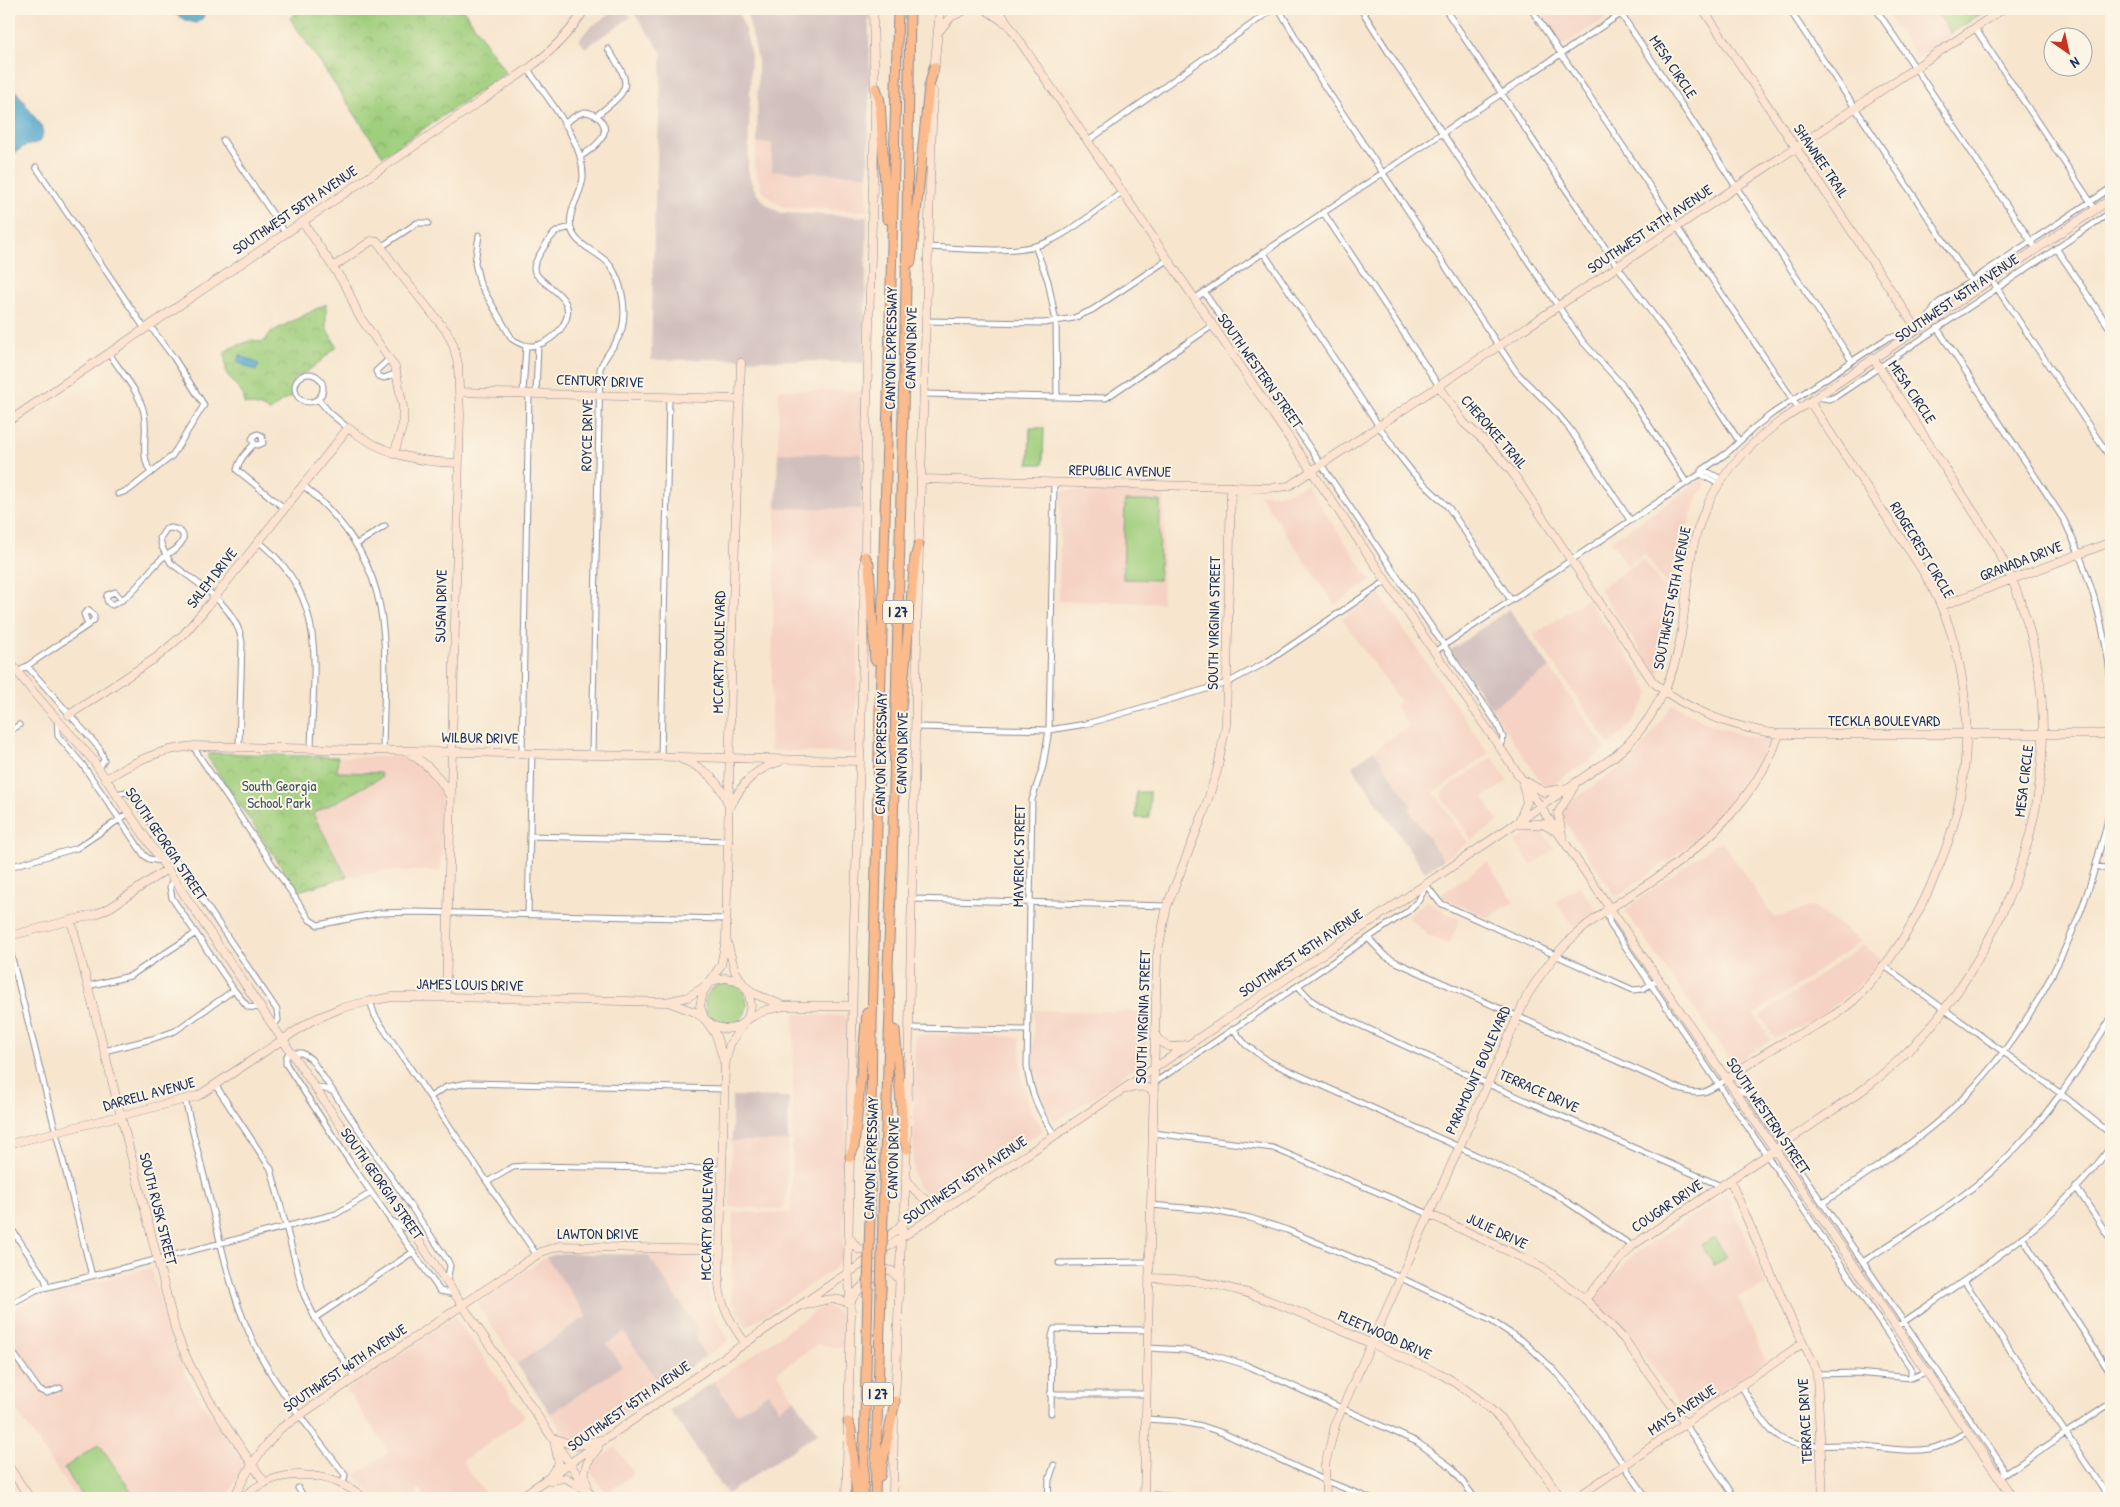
<svg xmlns="http://www.w3.org/2000/svg" width="2120" height="1507" font-family="'Patrick Hand',sans-serif">
	<style>
		.built { fill: #f5d2c3 }
		.industrial { fill: #d1bfbd }
		.green { fill: #9fce7c; stroke: #5d7e6d }
		.park { fill: url(#park-crowns); stroke: #5d7e6d }
		.water { fill: #4ea5ca; stroke: #346a94 }
		.lines { fill: none; stroke-linecap: round; stroke-linejoin: round }
		.street-casing { stroke: #898a96; stroke-width: 7 }
		.secondary-casing { stroke: #898a96; stroke-width: 9 }
		.highway-casing { stroke: #898a96; stroke-width: 11 }
		.street { stroke: #fff; stroke-width: 5 }
		.secondary { stroke: #fde4d1; stroke-width: 8 }
		.highway { stroke: #fbbb8c; stroke-width: 9 }
		.highway-bridge-casing { stroke: #898a96; stroke-width: 11; stroke-linecap: butt }
		.highway-bridge { stroke: #fbbb8c; stroke-width: 9 }
		.labels { text-anchor: middle; stroke-width: 4; stroke-linejoin: round; paint-order: stroke }
		.shield { fill: #fcf5e5; stroke: #5e6a86; stroke-width: 1 }
		.shield-label { font-size: 14px; font-weight: bold; fill: #1b2f5e }
		.street-label { font-size: 15px; fill: #1b2f5e; stroke: #fcf5e5 }
		.park-label { font-size: 15px; fill: #3c5766; stroke: #fcf5e5 }
	</style>
	<defs>
		<pattern id="park-crowns" width="20" height="18" patternUnits="userSpaceOnUse" patternTransform="scale(1.25)"><rect width="20" height="18" fill="#9fce7c"/><path d="M2 6a3 3 0 1 1 6 0M12 15a3 3 0 1 1 6 0" fill="none" stroke="#88b16e"/></pattern>
	</defs>
	<rect width="100%" height="100%" fill="#fcf5e5"/>
	<filter id="ink" filterUnits="userSpaceOnUse"><feTurbulence type="fractalNoise" baseFrequency=".02" numOctaves="2"/><feDisplacementMap in="SourceGraphic" scale="10" xChannelSelector="R" yChannelSelector="G"/><feConvolveMatrix kernelMatrix="1 2 1 2 8 2 1 2 1" color-interpolation-filters="sRGB"/></filter>
	<filter id="wash" filterUnits="userSpaceOnUse"><feTurbulence type="fractalNoise" baseFrequency=".0096" numOctaves="4" result="noise"/><feDisplacementMap in="SourceGraphic" scale="20" xChannelSelector="R" yChannelSelector="G"/><feGaussianBlur stdDeviation="1.12" result="paint"/><feColorMatrix in="noise" values="0 0 0 0 0 0 0 0 0 0 0 0 0 0 0 0 0 1.4 0 .05"/><feComposite in="paint" operator="in"/></filter>
	<g filter="url(#wash)">
		<rect width="100%" height="100%" fill="#f7e5cd"/>
		<path class="built" d="M1538 9H1619L1563 46Z
			M1883 9H1992L1918 58Z
			M772 142 773 171 868 175 867 211 792 208 782 206 772 200 762 190 754 167 757 143Z
			M779 390 864 391 855 750 851 753 770 751 776 508 835 509 836 454 778 453Z
			M1703 479 1706 484 1696 501 1685 533 1674 597 1645 554 1627 565 1611 541Z
			M1304 485H1306L1371 580 1335 605 1259 494H1279L1292 491Z
			M1065 490 1165 493 1162 603 1059 601 1061 493Z
			M1641 560 1645 561 1674 603 1668 645 1658 676 1599 589Z
			M1379 593 1489 754 1434 792 1468 843 1429 869 1409 809 1412 806 1374 750 1409 726 1395 706 1400 702 1342 619Z
			M1587 599 1633 664 1650 693 1633 722 1610 745 1534 635Z
			M1550 668 1606 749 1549 787 1544 786 1491 708Z
			M1672 704 1706 723 1742 735 1769 740 1752 772 1738 793 1701 835 1684 849 1619 895H1615L1577 841 1562 816V813L1570 802 1620 767 1635 754 1646 742Z
			M338 757H399L417 763 430 774 440 789 442 802 441 871H385L347 877 313 814 382 777 379 773 337 772Z
			M1492 757 1508 781 1483 798 1499 822 1472 840 1441 796 1442 791Z
			M1534 830H1541L1554 849 1531 865 1515 842Z
			M1721 840 1774 918 1813 906 1861 941 1754 1015 1771 1040 1733 1064 1626 912 1627 908Z
			M1487 862 1514 901 1489 918 1443 897 1441 894Z
			M1579 886 1596 910 1574 928 1556 902Z
			M1426 901H1429L1438 909 1460 919 1449 944 1429 936 1407 916Z
			M1863 945 1881 958 1858 986 1823 1015 1775 1038 1760 1016Z
			M1034 1010 1147 1012 1146 1059 1101 1092 1055 1122 1044 1105 1035 1081 1033 1058Z
			M794 1014 847 1016 848 1018 843 1254 835 1268 749 1326H746L738 1314 731 1299 733 1212 791 1213Z
			M917 1034 1020 1037 1022 1084 1031 1111 1042 1128V1131L941 1196 924 1192 919 1188 913 1176 915 1036Z
			M732 1141H788L786 1204 781 1209 729 1207Z
			M1726 1193 1766 1285 1738 1297 1766 1361 1687 1416 1631 1336 1593 1299 1633 1255Z
			M648 1255 704 1256 709 1261 708 1289 712 1307 716 1318 728 1338V1341L705 1357 697 1341 698 1329Z
			M546 1257 621 1366 607 1344 624 1332 661 1387 579 1441 566 1437 477 1304Z
			M151 1268 169 1332 183 1369 192 1387 244 1464 227 1498H76L9 1399V1314L37 1297Z
			M825 1305 844 1316 846 1320 845 1348 815 1344 814 1347 777 1372 794 1399 779 1409 737 1414 714 1381Z
			M455 1317 525 1417 462 1461 488 1498H425L420 1488 416 1491 420 1498H376L366 1489 356 1475 389 1452 347 1390Z
			M616 1447 634 1474 606 1494 590 1471 591 1464Z"/>
		<path class="industrial" d="M617 9H631L627 12 631 17 585 48 579 40 589 28Z
			M631 9H737L744 26 751 55 748 169 751 182 757 194 767 205 781 213 867 217 864 363 733 359 651 360 654 227 662 53Z
			M746 9H868L870 68 868 175 772 171V143H757L758 60Z
			M778 453 862 454 861 509 776 508Z
			M1509 609 1550 668 1491 708 1451 650Z
			M1374 750 1412 806 1409 809 1443 860 1425 872 1352 766Z
			M732 1096 789 1097 788 1141H732Z
			M562 1253 648 1255 698 1329 697 1341 705 1357 661 1387 624 1332 607 1344 622 1366 551 1414 517 1364 587 1316 546 1257Z
			M714 1381 737 1414 768 1393 779 1409 794 1399 818 1433 727 1494 670 1410Z"/>
		<path class="green" d="M1935 9H1988L1951 33Z
			M1030 428H1044L1043 464H1029Z
			M1125 501H1160L1159 580 1123 579Z
			M1136 792H1150L1149 818H1136Z
			M705 1004a21 21 0 1 1 42 0a21 21 0 1 1-42 0Z
			M1714 1237 1727 1257 1714 1265 1701 1245Z
			M99 1444 136 1498H84L64 1468Z"/>
		<path class="park" d="M303 9H463L506 73 383 156 290 18Z
			M326 304V328L337 347C328 354 319 363 309 370 295 379 291 375 293 396L282 401 270 411 258 406 244 404V396L226 373 225 352 231 348 252 340 264 342 271 332Z
			M212 753 338 757 337 772 380 773 382 777 313 814 347 877 298 891 208 758V755Z"/>
		<path class="water" d="M167 9H206L203 18 196 23 185 20Z
			M9 81 41 126 43 133 39 142 23 147 9 157Z
			M240 355 259 364 256 371 237 362Z"/>
	</g>
	<g filter="url(#ink)">
		<g class="lines">
			<g class="street-casing">
				<path id="street" d="M1279 9 1323 84 1517 373 1553 409 1570 429 1630 520
					M1361 9 1389 53 1558 306 1583 342 1624 387 1686 482
					M1445 9 1618 267 1681 352 1739 441
					M1531 9 1799 409
					M1789 9 1976 289
					M1876 9 2036 249
					M1621 14 1852 361
					M1975 28 2096 210
					M528 69C547 99 584 140 583 177 582 194 567 210 571 228 575 246 598 251 609 264 622 280 627 309 622 329 618 344 605 354 600 369L592 754
					M596 116C631 89 633 86 608 49
					M564 124C570 120 577 113 585 112 589 112 596 115 599 118 615 134 592 149 580 157
					M223 140 286 234
					M1088 141 1273 9
					M36 167 145 329
					M1323 212 1439 386
					M479 235 475 263 480 284 512 339C520 344 528 348 537 345 546 343 557 335 562 327 584 294 535 286 534 268 534 261 550 237 556 232 560 229 566 229 571 227
					M1035 246 1048 281 1056 322 1057 397
					M381 247 417 223H428
					M927 247C961 248 1015 255 1045 243 1070 233 1100 208 1122 192
					M2056 248 2111 330
					M1263 252 1395 450 1413 473 1449 508 1511 600
					M1991 279 2111 459
					M1204 292 1496 722 1503 737 1501 749
					M1194 299 1628 9
					M926 321 1044 323 1074 318 1092 310 1167 260
					M1927 321 1936 305 1941 301 2111 188
					M1937 328 2064 520C2089 571 2104 624 2111 679
					M109 353C120 371 137 389 143 409 150 432 138 452 151 473
					M389 359 376 371 378 376 384 378 397 373
					M295 388a14 14 0 1 1 28 0a14 14 0 1 1-28 0Z
					M523 392 526 346
					M536 393 538 345
					M924 394 1106 398 1212 326
					M1817 397 1829 399 1835 397 2111 212
					M318 399 330 413 348 428
					M254 444 252 439 254 436 258 434 262 436 263 443 258 445 254 444C247 452 239 459 237 470L284 508
					M1701 471 1727 453 1756 426 1773 413 1889 337 1906 336
					M1700 474 1719 484
					M1054 483 1049 730 1043 766 1032 800 1027 1066C1030 1093 1040 1113 1055 1136
					M303 485C399 567 385 636 383 750
					M118 494 129 490 172 456 204 405 174 358 150 326
					M171 528C194 532 180 549 166 555L162 547 160 538 166 529Z
					M258 541C330 598 313 667 311 748
					M357 544 385 526
					M122 600 115 592 107 595C106 600 107 603 112 605 139 593 145 571 166 555L171 563C198 584 236 605 242 642L239 746
					M1434 652 1700 474 1706 471 1721 479
					M27 666 100 749 104 760 99 768
					M17 673 27 666 88 625 94 620V616L89 610 84 614 88 625
					M57 719 58 736 82 764 144 855 149 859 161 861
					M917 727 1049 730 1086 724 1227 683 1267 662 1386 581
					M9 732 19 725
					M194 746 197 753 310 920 318 925 379 913 415 912 727 919
					M522 753 529 393
					M661 756 669 398
					M116 794 126 792 133 797 277 1010 278 1020 273 1026
					M530 836 729 841
					M2096 866 2111 870
					M9 867 77 848 129 813
					M173 878 170 887 172 898 234 990 248 1007 261 1008
					M913 899 1167 906
					M1607 911 1610 924 1911 1368V1378
					M528 914 532 753
					M1368 938 1385 956 1396 962 1682 1090C1703 1097 1710 1090 1727 1079
					M9 946 92 1276
					M1883 965 2060 1093 2111 1134
					M88 986 130 976 196 933
					M1298 986 1311 1000 1323 1008 1488 1084 1721 1186
					M370 1001 375 1016 536 1254
					M909 1028 1027 1030
					M1233 1029 1246 1045 1270 1062 1459 1147 1554 1193 1632 1246
					M290 1050 286 1058V1064L352 1165 440 1291 455 1294
					M104 1051 152 1039 175 1031 234 990
					M292 1053H302L311 1059 448 1261 450 1266 447 1281
					M1154 1083 1408 911 1419 900 1426 885 1440 903 1633 990 1643 989 1659 979
					M216 1086 271 1169 304 1295 315 1318 355 1377
					M314 1086 332 1091
					M1734 1088 1748 1094 2001 1464 2004 1474
					M430 1097 446 1087 468 1083 724 1089
					M185 1100C195 1141 206 1183 216 1225 225 1261 233 1297 248 1330 270 1382 311 1430 345 1475L343 1484
					M1153 1133 1273 1148 1429 1214
					M487 1182 513 1167 525 1166 722 1169
					M2076 1187 2111 1240
					M1823 1203C1867 1173 1913 1145 1952 1109 2023 1043 2077 943 2100 849 2105 833 2110 815 2111 797
					M1151 1205 1208 1210 1250 1218 1287 1230 1401 1278 1490 1320 1524 1342 1553 1369 1572 1391 1647 1498
					M9 1221 11 1228 45 1279 47 1287
					M394 1222 402 1227 411 1229
					M2022 1237 2111 1374
					M1863 1262C1909 1231 1959 1203 1999 1165 2044 1122 2079 1070 2111 1018
					M1059 1263 1150 1262
					M1964 1281 2109 1498
					M9 1305 36 1290 336 1214 371 1193
					M315 1318 413 1252
					M1896 1327C1972 1275 2057 1223 2111 1146
					M9 1347 39 1390 47 1393 60 1388
					M1148 1348 1184 1350 1216 1356 1246 1365 1417 1442 1451 1467 1475 1498
					M1817 1374 1856 1373 1911 1378 1926 1372
					M1741 1386C1752 1402 1763 1427 1780 1438 1801 1450 1828 1444 1852 1445 1877 1446 1904 1453 1929 1449 1942 1447 1955 1438 1967 1432
					M1050 1394H1147
					M1051 1413 1052 1336 1054 1329 1149 1330
					M1146 1419 1176 1421 1202 1426 1223 1433 1326 1481 1369 1498
					M1685 1424 1735 1498
					M2003 1475 2111 1403
					M298 1488 305 1498
					M1048 1498 1049 1480 1054 1465"/>
			</g>
			<g class="secondary-casing">
				<path id="secondary" d="M985 9 1004 22
					M998 9 1412 619 2013 1498
					M1703 9 1917 329
					M939 31 951 17 968 9
					M934 72 940 9
					M303 222 347 288 358 314 395 367 403 407V424L394 454
					M333 267 371 241 378 242 398 271 447 332 453 344 458 364 460 415 446 997
					M1439 386 1464 423 1486 442 1512 472 1653 682C1687 711 1735 728 1779 734H2111
					M460 392 740 399
					M9 421 528 69C551 52 570 33 585 9
					M922 479 1269 488 1289 486 2003 9
					M1941 606 2111 542
					M9 661 34 693 93 760 593 1498
					M69 715 157 657 184 634 211 602 348 428C383 454 415 462 458 463
					M406 751C426 763 439 775 450 796
					M681 759C703 767 720 781 728 804
					M106 779C137 760 157 750 194 746L860 761
					M1523 780 1544 792 1568 788
					M731 806C741 784 755 769 779 762
					M1519 821 1527 802 1523 785
					M1518 824H1543L1557 832
					M1562 835 1558 813 1574 787
					M71 920 176 1332C196 1388 232 1434 265 1483
					M9 936 96 914 111 907 167 869
					M727 942 735 971 749 993 751 1006 748 1017 730 1044 725 1065 719 1284C721 1308 732 1324 745 1343
					M668 1002 695 1012 714 1026 725 1029 735 1028 753 1016 766 1010 784 1006H852
					M1156 1036C1165 1049 1172 1048 1186 1045
					M725 1065 716 1035 704 1018 700 1006 703 992 721 965 726 940 732 633 741 363
					M1727 1079C1744 1067 1761 1055 1779 1045 1804 1031 1831 1020 1853 1001 1891 966 1920 914 1939 866 1976 778 1977 674 1932 587 1920 564 1904 543 1890 522 1863 482 1836 442 1810 402
					M1127 1089C1138 1087 1148 1083 1154 1095
					M9 1144 198 1096 311 1021 341 1008 370 1001 392 997H446L666 1002 688 997 715 980 725 978 737 980 755 994 784 1006
					M906 1178C917 1196 928 1205 950 1206
					M1730 1180 1791 1319 1815 1366 1817 1374 1823 1498
					M1429 1214 1542 1267 1585 1299 1624 1339 1685 1424
					M849 1237 858 1249C871 1252 896 1232 903 1222
					M1149 1278C1220 1278 1266 1298 1329 1325 1366 1341 1403 1358 1441 1374 1501 1409 1523 1442 1561 1498
					M1585 1299 1632 1246 1860 1092C1912 1054 1947 1012 1979 957 2054 828 2068 677 1994 543L1873 358
					M805 1305C822 1301 834 1295 850 1304 856 1287 872 1279 887 1270L892 1271 899 1279
					M895 1406 901 1239 905 1209 906 1178 919 544 933 91
					M553 1438 575 1446 601 1440
					M9 1467 30 1498
					M552 1473 559 1464 555 1445
					M550 1480 566 1478 585 1489
					M587 1484C581 1468 588 1460 598 1448
					M1144 1495 1179 1498
					M234 1498C246 1471 261 1449 281 1428L541 1252 559 1246 720 1250
					M243 1498C275 1465 331 1470 364 1498
					M519 1498 836 1281 1035 1149 1615 756C1651 726 1674 681 1681 635 1687 597 1687 557 1701 520 1716 479 1743 449 1778 423L2111 199
					M846 1498 851 1313 848 1264 854 922 861 735 865 556 866 438 875 111 873 9
					M893 1498 894 1418
					M1144 1498 1157 956 1167 906 1204 812 1217 771 1226 725 1231 487
					M1326 1498 1325 1465 1336 1422 1527 996C1540 975 1553 956 1571 939 1597 914 1629 897 1658 877 1708 843 1760 793 1779 734
					M1576 1498 1803 1343"/>
			</g>
			<g class="highway-casing">
				<path id="highway" d="M876 88 880 101 887 219
					M911 262 929 87 934 67
					M865 556 869 564 875 660
					M901 708 915 558 919 544
					M895 1030 904 1139 907 1149
					M850 1157 854 1147 867 1013
					M870 1215 872 1023 898 9
					M883 1215 890 1010 888 965 892 871 906 286 910 9
					M848 1422 851 1430 857 1498
					M880 1476 895 1401
					M863 1498 868 1290
					M875 1498 881 1290"/>
			</g>
			<use href="#street" class="street"/>
			<use href="#secondary" class="secondary"/>
			<use href="#highway" class="highway"/>
			<g class="highway-bridge-casing">
				<path id="highway-bridge" d="M868 1290 870 1215
					M881 1290 883 1215"/>
			</g>
			<use href="#highway-bridge" class="highway-bridge"/>
		</g>
	</g>
	<g class="labels">
		<g class="shield">
			<rect x="883" y="600.5" width="30" height="23" rx="4"/>
			<rect x="863" y="1382.5" width="30" height="23" rx="4"/>
		</g>
		<g class="shield-label">
			<text x="898" y="617">I 27</text>
			<text x="878" y="1399">I 27</text>
		</g>
		<g class="street-label">
			<text transform="translate(1673 67) rotate(56)" y="5">MESA CIRCLE</text>
			<text transform="translate(1821 161) rotate(56)" y="5">SHAWNEE TRAIL</text>
			<text transform="translate(295 210) rotate(-34)" y="5">SOUTHWEST 58TH AVENUE</text>
			<text transform="translate(1650 229) rotate(-34)" y="5">SOUTHWEST 47TH AVENUE</text>
			<text transform="translate(1957 298) rotate(-34)" y="5">SOUTHWEST 45TH AVENUE</text>
			<text transform="translate(891 348) rotate(-89)" y="5">CANYON EXPRESSWAY</text>
			<text transform="translate(911 348) rotate(-89)" y="5">CANYON DRIVE</text>
			<text transform="translate(1260 371) rotate(55)" y="5">SOUTH WESTERN STREET</text>
			<text transform="translate(600 381) rotate(2)" y="5">CENTURY DRIVE</text>
			<text transform="translate(1912 392) rotate(56)" y="5">MESA CIRCLE</text>
			<text transform="translate(1494 432) rotate(49)" y="5">CHEROKEE TRAIL</text>
			<text transform="translate(587 435) rotate(-89)" y="5">ROYCE DRIVE</text>
			<text transform="translate(1120 471) rotate(1)" y="5">REPUBLIC AVENUE</text>
			<text transform="translate(1922 550) rotate(59)" y="5">RIDGECREST CIRCLE</text>
			<text transform="translate(2021 561) rotate(-21)" y="5">GRANADA DRIVE</text>
			<text transform="translate(212 578) rotate(-52)" y="5">SALEM DRIVE</text>
			<text transform="translate(1672 598) rotate(-79)" y="5">SOUTHWEST 45TH AVENUE</text>
			<text transform="translate(441 606) rotate(-89)" y="5">SUSAN DRIVE</text>
			<text transform="translate(1214 623) rotate(-89)" y="5">SOUTH VIRGINIA STREET</text>
			<text transform="translate(719 652) rotate(-89)" y="5">MCCARTY BOULEVARD</text>
			<text x="1884" y="726">TECKLA BOULEVARD</text>
			<text transform="translate(480 738) rotate(1)" y="5">WILBUR DRIVE</text>
			<text transform="translate(881 753) rotate(-89)" y="5">CANYON EXPRESSWAY</text>
			<text transform="translate(902 753) rotate(-89)" y="5">CANYON DRIVE</text>
			<text transform="translate(2024 781) rotate(-83)" y="5">MESA CIRCLE</text>
			<text transform="translate(166 844) rotate(56)" y="5">SOUTH GEORGIA STREET</text>
			<text transform="translate(1019 856) rotate(-89)" y="5">MAVERICK STREET</text>
			<text transform="translate(1301 953) rotate(-34)" y="5">SOUTHWEST 45TH AVENUE</text>
			<text transform="translate(470 985) rotate(1)" y="5">JAMES LOUIS DRIVE</text>
			<text transform="translate(1143 1017) rotate(-88)" y="5">SOUTH VIRGINIA STREET</text>
			<text transform="translate(1478 1070) rotate(-66)" y="5">PARAMOUNT BOULEVARD</text>
			<text transform="translate(1539 1091) rotate(24)" y="5">TERRACE DRIVE</text>
			<text transform="translate(149 1094) rotate(-15)" y="5">DARRELL AVENUE</text>
			<text transform="translate(1768 1116) rotate(56)" y="5">SOUTH WESTERN STREET</text>
			<text transform="translate(871 1158) rotate(-88)" y="5">CANYON EXPRESSWAY</text>
			<text transform="translate(893 1158) rotate(-89)" y="5">CANYON DRIVE</text>
			<text transform="translate(965 1180) rotate(-34)" y="5">SOUTHWEST 45TH AVENUE</text>
			<text transform="translate(382 1184) rotate(55)" y="5">SOUTH GEORGIA STREET</text>
			<text transform="translate(1667 1206) rotate(-34)" y="5">COUGAR DRIVE</text>
			<text transform="translate(158 1209) rotate(76)" y="5">SOUTH RUSK STREET</text>
			<text transform="translate(707 1219) rotate(-89)" y="5">MCCARTY BOULEVARD</text>
			<text transform="translate(1497 1231) rotate(25)" y="5">JULIE DRIVE</text>
			<text x="598" y="1239">LAWTON DRIVE</text>
			<text transform="translate(1385 1335) rotate(24)" y="5">FLEETWOOD DRIVE</text>
			<text transform="translate(345 1368) rotate(-34)" y="5">SOUTHWEST 46TH AVENUE</text>
			<text transform="translate(629 1406) rotate(-35)" y="5">SOUTHWEST 45TH AVENUE</text>
			<text transform="translate(1682 1410) rotate(-34)" y="5">MAYS AVENUE</text>
			<text transform="translate(1805 1421) rotate(-93)" y="5">TERRACE DRIVE</text>
		</g>
		<g class="park-label">
			<text x="279" y="791">South Georgia<tspan x="279" dy="17">School Park</tspan></text>
		</g>
	</g>
	<rect width="2120" height="1507" fill="none" stroke="#fcf5e5" stroke-width="30"/>
	<g transform="translate(2068 52) rotate(146)"><circle r="24" fill="#fcf5e5" stroke="#a2a6af"/>
	<path d="M0-4L9 19L0 12L-9 19Z" fill="#c8321e"/>
	<text y="-8" font-size="14" font-weight="bold" text-anchor="middle" fill="#1b2f5e">N</text>
	</g>
</svg>
